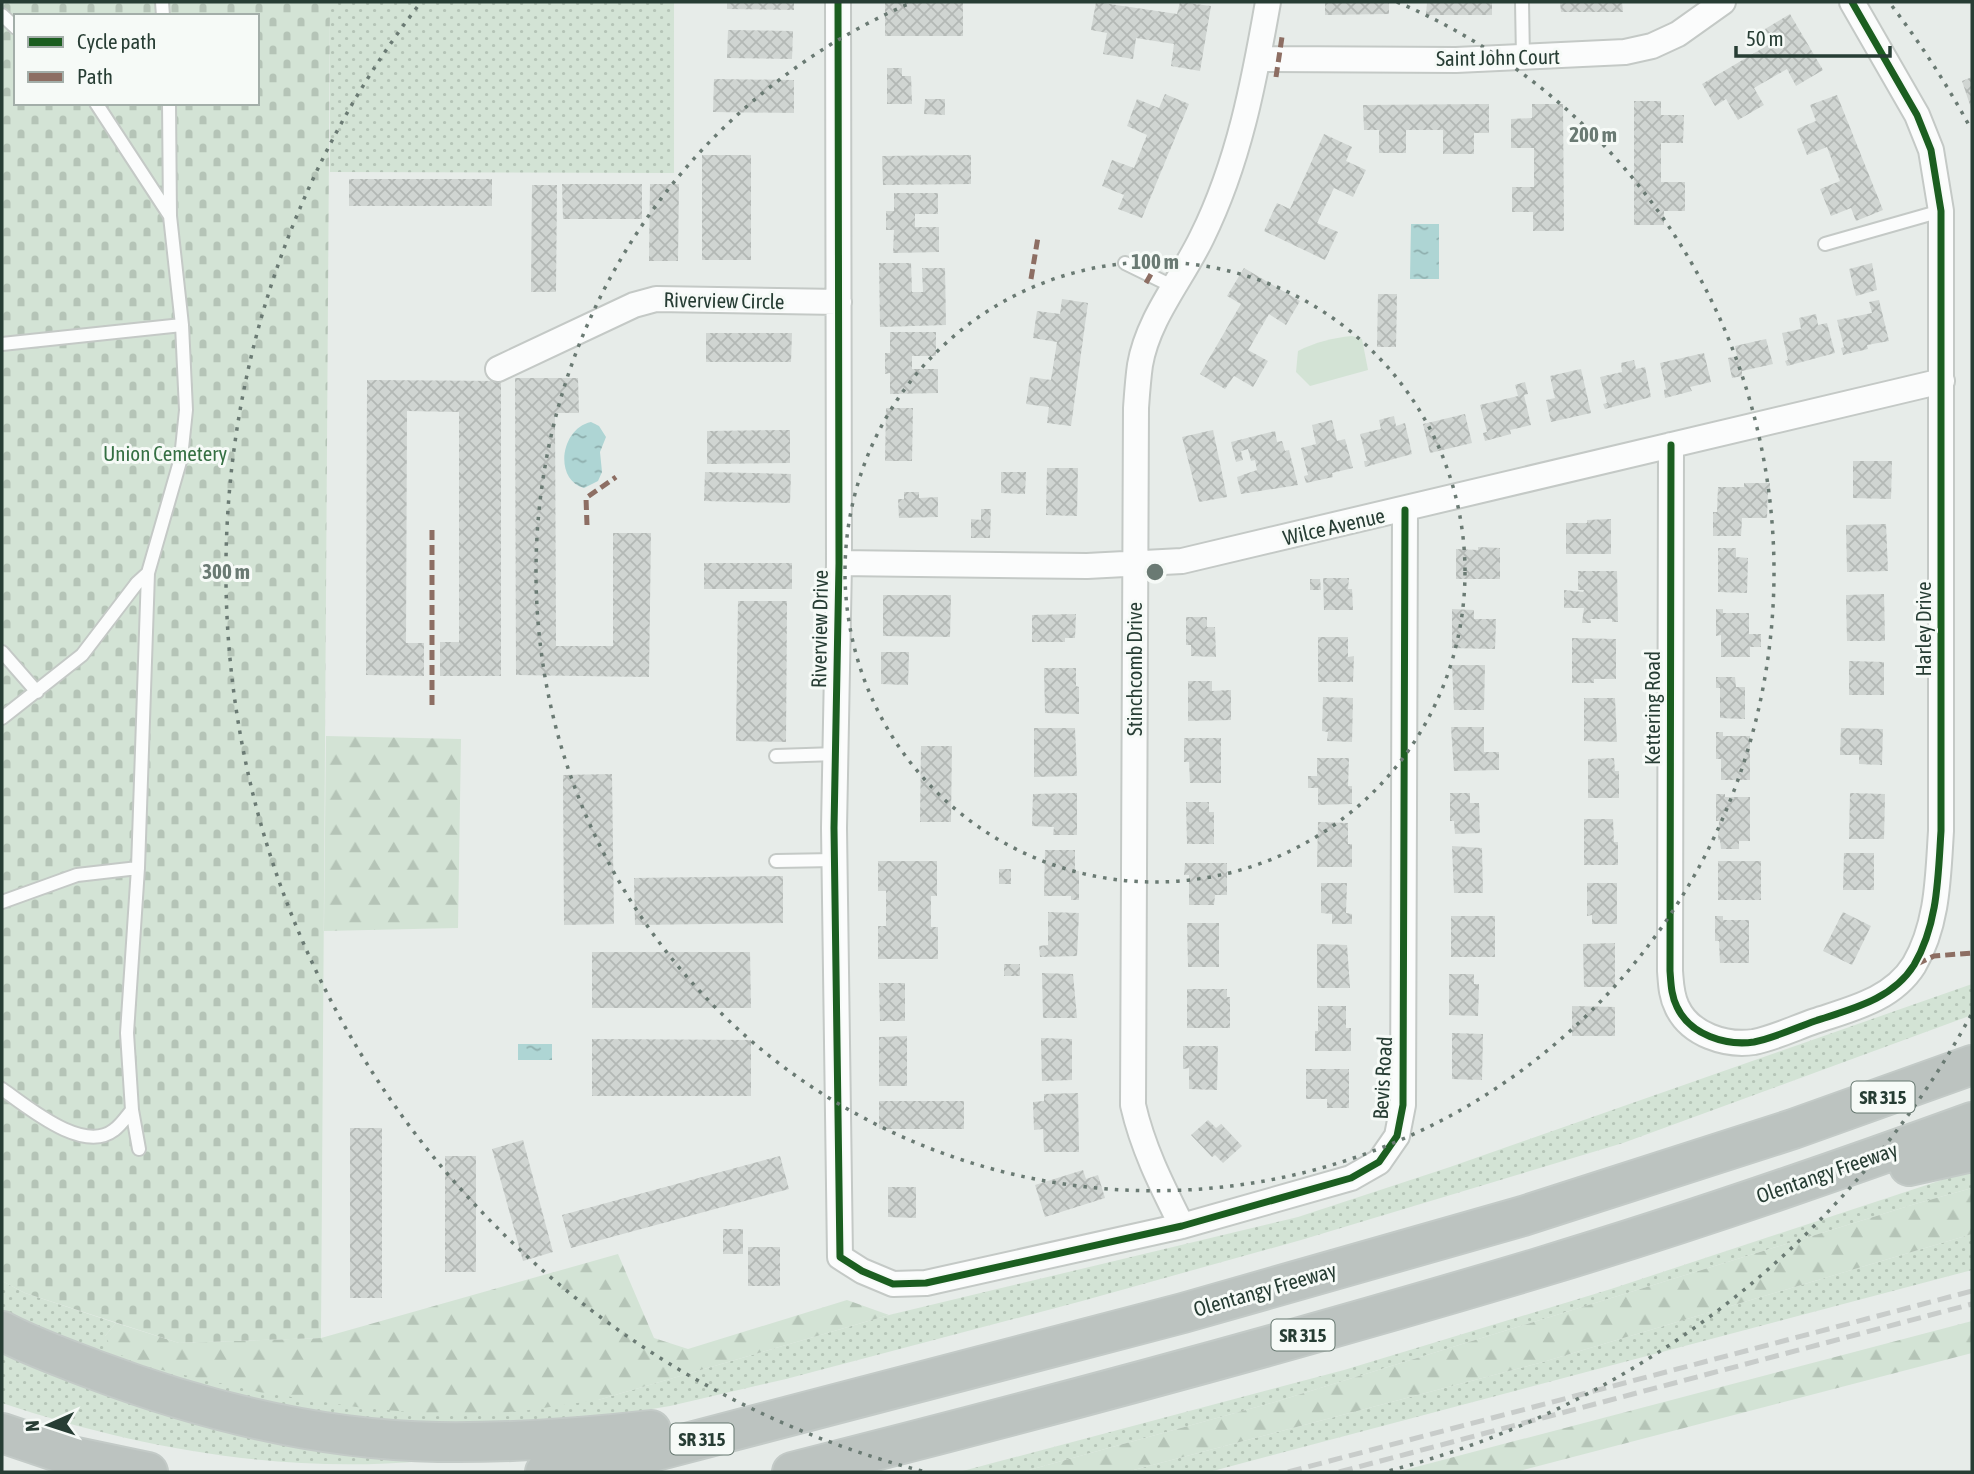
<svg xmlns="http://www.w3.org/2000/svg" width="1974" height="1474" font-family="'Asap Condensed',sans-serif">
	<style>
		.grass { fill: url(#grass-dots) }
		.forest { fill: url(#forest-firs) }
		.cemetery { fill: url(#cemetery-stones); fill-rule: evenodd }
		.pitch { fill: #d3e3d5 }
		.water { fill: url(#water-ripples) }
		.building { fill: url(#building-cross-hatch) }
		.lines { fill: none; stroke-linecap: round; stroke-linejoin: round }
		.service-casing { stroke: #c4c9c6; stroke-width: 16 }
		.minor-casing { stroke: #c4c9c6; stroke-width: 28 }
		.motorway-casing { stroke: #c3cac7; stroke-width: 42 }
		.service { stroke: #fbfcfc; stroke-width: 12 }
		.minor { stroke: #fbfcfc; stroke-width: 24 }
		.motorway { stroke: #bcc3c0; stroke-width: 38 }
		.rail { stroke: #c8ccca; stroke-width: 5; stroke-dasharray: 14 7; stroke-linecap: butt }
		.quiet { stroke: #8d6e63; stroke-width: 5; stroke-dasharray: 10 5; stroke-linecap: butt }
		.cycleway-casing { stroke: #f6faf7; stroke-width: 11 }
		.cycleway { stroke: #1b5e20; stroke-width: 7 }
		.ring { fill: none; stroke: #6a7a73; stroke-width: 3.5; stroke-dasharray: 3.5 7 }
		.labels { text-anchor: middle; stroke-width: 6; stroke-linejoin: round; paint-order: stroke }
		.shield { fill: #f6faf7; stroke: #65766e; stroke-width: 2 }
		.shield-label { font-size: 19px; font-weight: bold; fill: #273d34 }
		.street-label { font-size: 21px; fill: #273d34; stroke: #f6faf7 }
		.park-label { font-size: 21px; fill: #357043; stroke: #f6faf7 }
		.centre { fill: #6a7a73; stroke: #f6faf7; stroke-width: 3.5 }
		.ring-label { font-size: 21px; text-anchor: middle; font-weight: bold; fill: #6a7a73; stroke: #f6faf7; stroke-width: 6; stroke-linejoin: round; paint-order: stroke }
	</style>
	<defs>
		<pattern id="grass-dots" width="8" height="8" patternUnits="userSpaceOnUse" patternTransform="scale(1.75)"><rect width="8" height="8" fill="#d3e3d5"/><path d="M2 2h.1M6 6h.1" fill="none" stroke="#b5c4b7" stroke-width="1.8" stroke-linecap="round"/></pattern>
		<pattern id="forest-firs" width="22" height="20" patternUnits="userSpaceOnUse" patternTransform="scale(1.75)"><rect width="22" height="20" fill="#d3e3d5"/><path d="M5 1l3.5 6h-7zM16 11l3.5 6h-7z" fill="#b5c4b7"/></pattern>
		<pattern id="cemetery-stones" width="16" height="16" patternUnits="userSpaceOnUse" patternTransform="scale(1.75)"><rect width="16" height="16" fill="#d3e3d5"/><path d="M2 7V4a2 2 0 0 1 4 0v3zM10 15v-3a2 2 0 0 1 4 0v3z" fill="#b5c4b7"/></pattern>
		<pattern id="water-ripples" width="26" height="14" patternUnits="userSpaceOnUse" patternTransform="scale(1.75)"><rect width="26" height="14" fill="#aed5d4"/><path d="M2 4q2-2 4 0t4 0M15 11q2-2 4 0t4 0" fill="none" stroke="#8eaead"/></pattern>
		<pattern id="building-cross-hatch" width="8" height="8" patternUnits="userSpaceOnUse" patternTransform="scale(1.75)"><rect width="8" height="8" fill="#d0d5d2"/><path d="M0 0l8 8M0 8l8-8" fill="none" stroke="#b3b8b5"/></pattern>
	</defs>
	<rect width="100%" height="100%" fill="#e7ece9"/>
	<path class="grass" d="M330 2H674V173L330 172Z
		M1972 984V1015L1623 1143 1301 1240 1082 1301 786 1379 670 1406 616 1415 533 1425 401 1423 276 1410 223 1398 2 1316V1281L25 1293 116 1323 105 1336 598 1400 889 1315 1298 1217 1450 1167Z
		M1972 1170V1188L1915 1204 1275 1402 1022 1472H959L1344 1370 1611 1289Z
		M1972 1234V1270L1209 1472H1126L1543 1362Z
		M2 1345 424 1461C281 1474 137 1448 2 1403Z"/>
	<path class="forest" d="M326 736 461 739 458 928 324 931Z
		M1972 1188V1234L1543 1362 1126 1472H1022L1275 1402 1915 1204Z
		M618 1254 654 1338 688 1349 847 1300 889 1315 598 1400 522 1411 456 1416 363 1408 259 1392 149 1367 114 1352 105 1336 116 1323 179 1343 321 1338Z
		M1972 1321V1353L1515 1472H1397Z"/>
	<path class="cemetery" d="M2 2H330L321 1338 179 1343 25 1293 2 1281ZM16 16H257V103H16Z"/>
	<path class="pitch" d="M1352 336 1362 339 1368 370 1310 386 1296 372 1298 351C1316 342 1332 338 1352 336Z"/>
	<path class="water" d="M1411 224H1439V279H1410Z
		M591 422 599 426 606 437 600 452 602 472 598 481 584 488C553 479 561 428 591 422Z
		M518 1044H552V1060H518Z"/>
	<path class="building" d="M727 2H794V10L727 9Z
		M885 2H963V36H885Z
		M1096 2 1177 14 1180 2 1211 6 1200 71 1171 66 1174 44 1136 38 1133 59 1103 54 1107 33 1091 30Z
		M1325 2H1389V14L1325 15Z
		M1427 2H1492V15H1426Z
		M1560 2H1622L1623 12H1561Z
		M1790 14 1823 70 1796 86 1787 69 1754 88 1764 105 1738 120 1726 99 1715 106 1702 84 1773 42 1765 29Z
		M728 30 793 31 792 59 727 58Z
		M887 68H902V76H911L912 104H887Z
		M1972 77V111L1962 81Z
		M714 79 794 80V113L713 112Z
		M1165 94 1189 104 1142 218 1118 209 1124 195 1102 186 1112 160 1134 168 1147 135 1127 126 1137 99 1159 108Z
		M1837 95 1883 210 1856 221 1851 208 1831 216 1820 189 1840 181 1838 176 1827 147 1807 155 1797 129 1816 121 1810 105Z
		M925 99H945V115L924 114Z
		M1634 101H1661V115H1684L1683 143H1661V182H1685V211H1664V225H1634Z
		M1489 104V133H1474V154H1443V130H1406V153H1379V130H1364L1363 105Z
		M1532 104H1563L1564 231H1533V212H1512V187H1534V148H1511V119L1532 118Z
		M1324 134 1352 147 1346 161 1366 170 1353 197 1334 188 1317 223 1338 232 1325 260 1264 231 1277 203 1290 209Z
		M702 155H751V260H702Z
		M971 155V184L883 185 882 156Z
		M349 179H492V206H349Z
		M562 184H642V219H563Z
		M650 184H679L678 261H649Z
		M532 185H557L556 292H531Z
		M894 193H938V214H915V227H939V252L893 253 894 230H886V211H894Z
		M879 263H911L912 292H923L922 268H945L946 325 880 327Z
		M1872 263 1877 290 1856 296 1849 269Z
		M1244 268 1300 301 1286 325 1269 314 1250 347 1248 350 1268 361 1253 387 1234 376 1225 389 1200 374 1241 304 1227 296Z
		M1378 294H1397L1396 347H1377Z
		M1062 299 1088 303 1071 426 1047 423 1049 407 1026 404 1030 377 1051 380 1057 342 1033 338 1037 311 1060 314Z
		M1879 300 1889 341 1867 345 1868 349 1843 355 1841 348 1844 347 1837 320 1872 313 1869 302Z
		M1816 314 1818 325 1827 323 1835 353 1787 366 1785 361 1788 360 1782 333 1801 329 1799 318Z
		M890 332H936V356H912V369H938V393L890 394V373L885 374V353H890Z
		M706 333H792L791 362H706Z
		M1766 339 1773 364 1742 371V376L1732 378 1728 358 1737 356 1735 346Z
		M1704 353 1711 382 1690 387 1692 391 1665 398 1664 390 1666 389 1660 363Z
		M1634 360 1636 369 1645 367 1651 397 1605 409 1603 404 1607 403 1600 377 1622 372 1621 363Z
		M1581 369 1591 413 1551 422 1546 400 1555 398 1550 376Z
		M515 378H578L579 413H555L556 646H613V533H651L649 677 516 675Z
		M367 380 501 381V676H440V642H459V412L407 411 406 643H424V676L366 675Z
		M1525 382 1528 394 1524 395 1531 425 1510 430 1511 434 1485 441 1483 433 1487 432 1480 405 1518 396 1515 385Z
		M886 408H913L912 461H885Z
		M1465 414 1472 443 1430 453 1423 424Z
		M1394 416 1396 426 1405 423 1412 454 1365 467 1364 461H1367L1360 434 1381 429 1379 420Z
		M1332 420 1337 441 1345 439 1353 468 1332 473 1333 477 1306 483 1304 476 1308 475 1301 448 1316 444 1312 425Z
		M790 430V463L707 464V431Z
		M1213 430 1227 497 1199 502 1182 437Z
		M1275 431 1277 442 1282 441 1285 451 1289 450 1298 485 1241 494 1237 477 1257 470 1255 460 1251 461 1248 449 1241 451 1243 460 1236 462 1231 442Z
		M1853 461H1892L1891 499 1853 498Z
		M1047 468H1078L1077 516 1046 515Z
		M705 472 791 474 790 503 704 501Z
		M1001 472H1026L1025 494 1001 493Z
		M1744 483H1770V491H1768L1767 518H1742L1741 536H1713V512H1717L1718 487H1744Z
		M904 492H919V498L938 497V517L899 518 898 499H904Z
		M981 509H991L990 538H971V519L981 520Z
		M1611 519V554H1566V523H1587V520Z
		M1886 524 1888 571 1847 572 1846 525Z
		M1478 547 1500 548V579H1456V549L1478 550Z
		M1718 548H1736V557L1748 558 1747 593 1718 592Z
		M704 563H792V589H704Z
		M1578 571H1617L1618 622H1612V619H1590L1591 623H1582L1584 608H1564V590L1583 592 1584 590H1578Z
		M1323 578H1349L1348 589H1352L1353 610H1324Z
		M1310 579H1320L1321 590H1310Z
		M1884 594 1885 641H1847L1846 595Z
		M883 595H951L950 637 883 636Z
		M738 601H787L786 742 736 741Z
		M1452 609 1474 610V619H1496L1495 649 1452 648Z
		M1716 609H1723V613H1749V634H1761V647H1750V657H1721V635L1716 636Z
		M1076 614 1075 638H1065V642H1032V615Z
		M1186 617H1207V627H1215L1216 657 1191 656V645H1186Z
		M1318 637H1348V657L1354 656 1353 682H1318Z
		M1572 638 1616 639V679H1594V683H1572Z
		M881 652H909L908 685 881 684Z
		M1849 661 1884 662V695H1849Z
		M1452 665H1485L1484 710H1454Z
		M1044 668H1076V686L1079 687V714L1045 713Z
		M1716 677H1735L1736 687H1745V719L1720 718V688H1716Z
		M1188 681H1212V691L1231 690V720L1188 721Z
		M1323 697 1353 698 1352 742 1327 741 1328 732 1322 731Z
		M1584 698H1615L1617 742 1584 741Z
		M1451 727H1484V752H1499V770L1454 771Z
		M1034 728H1075L1077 776 1034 777Z
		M1841 728 1883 729 1882 765 1859 764V755H1840Z
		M1716 732H1723V736H1750V780H1721V759H1716Z
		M1184 738H1221V783H1190L1189 762H1184Z
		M921 746H952L951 822H920Z
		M1317 758H1349L1348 786H1352V804L1318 805V788H1308V776H1317Z
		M1614 758 1615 771H1619V798H1588V759Z
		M612 774 614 924 564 925 563 775Z
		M1077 793V835H1053L1054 827 1032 826 1033 794Z
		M1450 793H1470V803H1479L1480 833 1455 834 1454 821H1450Z
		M1850 793 1885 794 1884 839H1849Z
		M1716 794H1725V797H1750V841H1739V849H1721L1720 840H1718L1719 821H1716Z
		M1186 802H1209V812H1214V844H1187Z
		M1584 819H1613L1614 842H1618V865H1584Z
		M1318 822 1348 823V844H1352V867H1317Z
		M1452 846 1482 848 1483 893H1454Z
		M1045 850H1075V871H1079V900H1071V896H1044Z
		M1844 853H1874V890H1843Z
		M878 861H937V896H931V927H938V959H878V926H886V891H878Z
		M1718 861H1761V900H1718Z
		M1185 863H1227V895H1215L1214 905H1189V875H1184Z
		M999 869H1011V884H999Z
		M783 876V923L635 925 634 878Z
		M1321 883H1347L1346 913 1352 914V924H1332V914L1321 913Z
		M1587 883H1617V924H1592V915L1587 916Z
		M1048 912 1079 913 1077 956 1040 957 1039 946 1048 945Z
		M1843 912 1871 926 1852 965 1823 951Z
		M1451 916H1495V957H1451Z
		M1715 916H1723V920H1749V963H1720L1719 941H1715Z
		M1187 923H1219V967H1188Z
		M1615 943V987H1584L1583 944Z
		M1317 944 1347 945 1350 988H1317Z
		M592 952H750L751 1008H592Z
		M1004 964H1020V976H1004Z
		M1042 973 1073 974 1077 1018H1043Z
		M1449 974H1474V984H1479L1478 1016 1449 1015Z
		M879 983H905V1021H880Z
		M1187 989H1227V997H1230V1028H1187Z
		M1318 1006H1346V1028H1351V1051H1315V1031H1318Z
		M1572 1006 1615 1007V1036H1572Z
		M1452 1033 1483 1034 1482 1080 1452 1079Z
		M907 1036V1086H879V1037Z
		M1041 1038 1072 1039V1080L1042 1081Z
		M592 1039 751 1040V1096H592Z
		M1183 1046H1218L1217 1090 1189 1089V1068L1183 1069Z
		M1306 1069H1349V1108H1327V1099H1306Z
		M1078 1093 1079 1152H1044L1043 1129 1034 1130 1033 1102 1044 1101V1094Z
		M879 1101H964V1129H879Z
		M1208 1120 1216 1128 1221 1124 1242 1146 1223 1163 1215 1155 1212 1157 1191 1135Z
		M350 1128H382V1298H350Z
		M523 1140 553 1252 523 1261 492 1149Z
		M445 1156H476V1272H445Z
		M780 1156 789 1189 571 1248 562 1215Z
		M1083 1170 1086 1179 1098 1175 1105 1198 1045 1217 1035 1185Z
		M888 1187H916V1218L888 1217Z
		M723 1229H743V1254H723Z
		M748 1247H780V1286H748Z"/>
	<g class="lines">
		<g class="service-casing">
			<path id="service" d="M162 2 163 16
				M1522 2 1523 58
				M2 15 16 28
				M96 103 170 216
				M1825 244 1941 211
				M1125 263 1174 287
				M2 344 182 325
				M2 652 37 692
				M2 718 82 655 137 583 148 573
				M776 756 836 754
				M776 861 835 860
				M2 902 77 875 138 868
				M2 1089C28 1107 83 1154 114 1130 121 1125 127 1116 132 1110
				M139 1149 132 1110 127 1033 138 868 148 573 181 458 186 410 182 325 170 216 169 103"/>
		</g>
		<g class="minor-casing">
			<path id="minor" d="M838 2 839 563 834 828 840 1257 862 1271 893 1284 926 1283 1182 1226 1351 1178 1379 1162 1397 1136 1403 1105 1405 510
				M1258 59 1456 60 1625 52 1652 46 1678 34 1723 2
				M498 369 634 305 656 299 839 302
				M1671 445 1670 971C1671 983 1671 995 1677 1007 1690 1035 1726 1046 1754 1042 1774 1038 1795 1028 1815 1021 1851 1009 1892 1000 1914 965 1938 924 1938 877 1941 831V211L1931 150 1917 115 1852 2
				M839 563 1087 566 1182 561 1942 381
				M1182 1226C1162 1186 1143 1149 1133 1105L1136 408C1137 394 1138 379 1140 365 1148 318 1182 279 1202 237 1239 162 1254 82 1268 2"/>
		</g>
		<g class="motorway-casing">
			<path id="motorway" d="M1909 1166 1972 1152
				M2 1331C32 1347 64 1358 95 1370 204 1411 322 1440 438 1442 509 1443 581 1438 651 1430
				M2 1433 67 1455 148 1472
				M545 1472 652 1452 1183 1313 1523 1216 1793 1129 1972 1065
				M792 1472C1042 1409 1291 1342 1538 1268 1684 1224 1829 1174 1972 1122"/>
		</g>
		<use href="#service" class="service"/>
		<use href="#minor" class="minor"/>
		<use href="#motorway" class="motorway"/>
		<path class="rail" d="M1288 1472 1972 1291
			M1339 1472 1972 1304"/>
		<path class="quiet" d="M1276 77 1282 37
			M1031 279 1038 237
			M1146 283 1155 267
			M587 525 586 498 616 477
			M432 530V709
			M1917 964 1934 956 1972 953"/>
		<g class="cycleway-casing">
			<path id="cycleway" d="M838 2 839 563 834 828 840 1257 862 1271 893 1284 926 1283 1182 1226 1351 1178 1379 1162 1397 1136 1403 1105 1405 510
				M1671 445 1670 971C1671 983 1671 995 1677 1007 1690 1035 1726 1046 1754 1042 1774 1038 1795 1028 1815 1021 1851 1009 1892 1000 1914 965 1938 924 1938 877 1941 831V211L1931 150 1917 115 1852 2"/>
		</g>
		<use href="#cycleway" class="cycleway"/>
	</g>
	<g class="ring">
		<circle cx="1155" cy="572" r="310"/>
		<path d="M1397 2A619 619 0 1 1 913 2"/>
		<path d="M1971 1015A929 929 0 0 1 1388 1471M922 1471A929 929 0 0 1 418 6M1892 6A929 929 0 0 1 1971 129"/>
	</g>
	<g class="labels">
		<g class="shield">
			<rect x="1851.5" y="1081.5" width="63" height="31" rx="5"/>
			<rect x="1271.5" y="1319.5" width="63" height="31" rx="5"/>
			<rect x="670.5" y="1423.5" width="63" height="31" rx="5"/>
		</g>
		<g class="shield-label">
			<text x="1883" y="1104">SR 315</text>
			<text x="1303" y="1342">SR 315</text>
			<text x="702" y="1446">SR 315</text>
		</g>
		<g class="street-label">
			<text transform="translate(1498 58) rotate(-1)" y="7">Saint John Court</text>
			<text transform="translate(724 301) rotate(1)" y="7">Riverview Circle</text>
			<text transform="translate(1334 527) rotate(-13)" y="7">Wilce Avenue</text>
			<text transform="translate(820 629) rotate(-89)" y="7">Riverview Drive</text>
			<text transform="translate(1924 629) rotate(-90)" y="7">Harley Drive</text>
			<text transform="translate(1135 669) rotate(-90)" y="7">Stinchcomb Drive</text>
			<text transform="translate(1653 708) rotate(-90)" y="7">Kettering Road</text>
			<text transform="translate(1383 1078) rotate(-87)" y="7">Bevis Road</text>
			<text transform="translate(1827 1173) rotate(-19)" y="7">Olentangy Freeway</text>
			<text transform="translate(1265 1290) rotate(-16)" y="7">Olentangy Freeway</text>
		</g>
		<g class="park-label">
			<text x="165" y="461">Union Cemetery</text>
		</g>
	</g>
	<circle cx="1155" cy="572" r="10" class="centre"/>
	<g class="ring-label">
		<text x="1593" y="142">200 m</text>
		<text x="1155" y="269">100 m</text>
		<text x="226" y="579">300 m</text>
	</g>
	<rect width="1974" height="1474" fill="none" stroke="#273d34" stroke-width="7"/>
	<rect x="14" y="14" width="245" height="91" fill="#f6faf7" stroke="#a3aea9" stroke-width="2"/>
	<rect x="28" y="37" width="35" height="10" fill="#1b5e20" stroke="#a3aea9" stroke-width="2"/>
	<text x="77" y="49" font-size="21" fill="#273d34">Cycle path</text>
	<rect x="28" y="72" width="35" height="10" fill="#8d6e63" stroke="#a3aea9" stroke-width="2"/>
	<text x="77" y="84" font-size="21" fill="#273d34">Path</text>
	<g transform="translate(49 1425) rotate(267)" stroke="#f6faf7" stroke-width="5" paint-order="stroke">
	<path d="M0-5L12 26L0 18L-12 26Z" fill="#273d34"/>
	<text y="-10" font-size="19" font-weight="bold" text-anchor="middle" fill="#273d34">N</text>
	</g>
	<path d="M1736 46v10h154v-10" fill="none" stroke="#273d34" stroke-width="3.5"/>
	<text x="1746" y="46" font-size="21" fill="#273d34" stroke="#f6faf7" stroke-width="5" paint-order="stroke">50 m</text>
</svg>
